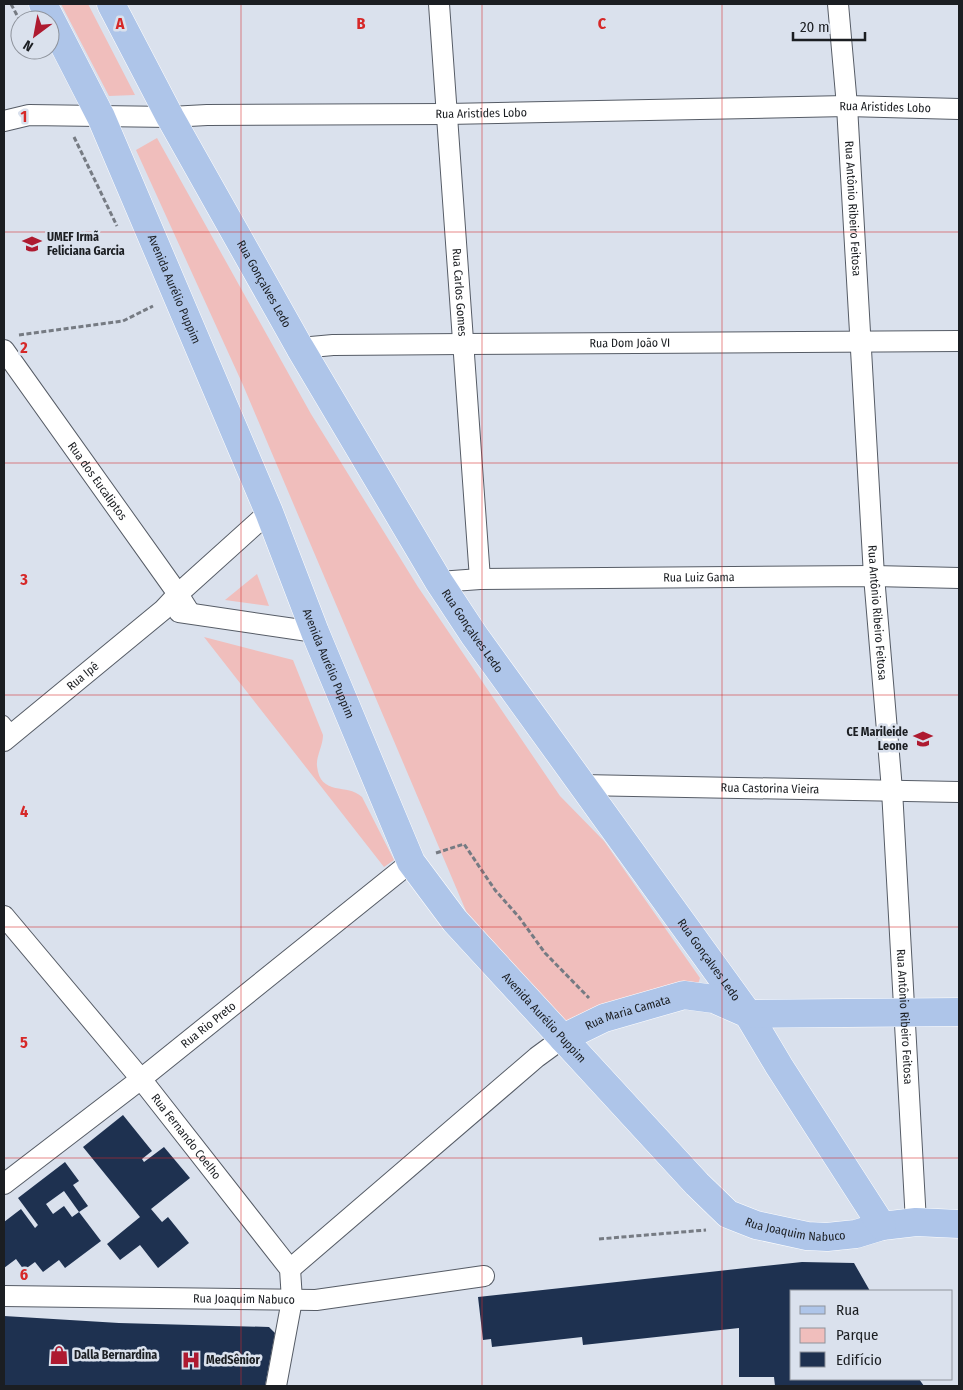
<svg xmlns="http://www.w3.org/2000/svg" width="963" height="1390" font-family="'Fira Sans Condensed',sans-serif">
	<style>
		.green { fill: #f0bebc }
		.building { fill: #1e3150 }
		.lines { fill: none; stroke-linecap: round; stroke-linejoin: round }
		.lane-casing { stroke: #565c66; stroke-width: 12 }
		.street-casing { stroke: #565c66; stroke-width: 22 }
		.primary-casing { stroke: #fff; stroke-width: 29 }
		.path { stroke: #767b83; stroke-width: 3; stroke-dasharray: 5 2.5; stroke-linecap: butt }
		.lane { stroke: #fff; stroke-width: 10 }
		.street { stroke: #fff; stroke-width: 20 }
		.primary { stroke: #aec5e9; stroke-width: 28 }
		.grid { fill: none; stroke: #d62828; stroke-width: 1; stroke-opacity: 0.55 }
		.labels { text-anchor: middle; stroke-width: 5; stroke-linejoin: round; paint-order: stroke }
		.street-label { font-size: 12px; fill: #1b1e22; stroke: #dae1ed }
		.poi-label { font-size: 12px; font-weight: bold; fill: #1b1e22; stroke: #dae1ed; text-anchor: start }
		.grid-label { font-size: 16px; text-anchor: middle; font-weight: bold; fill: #d62828; stroke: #dae1ed; stroke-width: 5; stroke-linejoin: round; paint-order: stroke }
	</style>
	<rect width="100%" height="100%" fill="#dae1ed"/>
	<path class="green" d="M61 4H88L135 95 109 96Z
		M157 138 311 414 418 587 560 796 604 841 700 978 695 994 574 1031 466 911 243 385 136 150Z
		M257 574 269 606 225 600Z
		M204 637 293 660 323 735C323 746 316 756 317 766 320 797 348 783 362 797L394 860 384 867Z"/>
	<path class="building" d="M123 1115 152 1151 142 1159 144 1162 164 1147 190 1178 151 1209 162 1222 168 1217 189 1243 158 1268 140 1245 120 1260 107 1244 140 1217 83 1147Z
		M65 1162 79 1181 73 1185 88 1206 79 1212 64 1191 46 1204 53 1214 64 1206 72 1217 79 1212 101 1241 65 1268 59 1260 43 1272 35 1262 24 1270 16 1259 4 1268V1222L21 1209 35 1228 38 1225 18 1198Z
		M802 1262 854 1263 870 1291H792V1379H919L924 1386H775L774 1377H739V1328L583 1345 582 1337 492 1347 491 1339 483 1340 478 1297Z
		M4 1316 119 1323 269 1327 275 1333 265 1386H4Z"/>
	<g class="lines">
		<g class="lane-casing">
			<path id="lane" d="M4 721 14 733"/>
		</g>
		<g class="street-casing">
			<g id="street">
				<path id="s1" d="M439 4 480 579"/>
				<path id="s2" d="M838 4 847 106 874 576 892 790 916 1222"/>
				<path id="s3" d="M4 121 29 115 170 117 207 115 447 114 847 106 959 109"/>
				<path id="s4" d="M300 348 333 345 463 344 959 341"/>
				<path id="s5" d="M4 350 178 594 190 613"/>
				<path id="s6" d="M439 582 480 579 874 576 959 578"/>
				<path d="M179 612 315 632"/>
				<path id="s7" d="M4 741 163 610 178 594 269 512"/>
				<path id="s8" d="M581 785 959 792"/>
				<path id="s9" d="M4 916 141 1079 290 1269 292 1300 276 1386"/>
				<path id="s10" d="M4 1184 141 1079 411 862"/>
				<path d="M290 1269 537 1057 563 1038"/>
				<path id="s11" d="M4 1296 316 1300 484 1276"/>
			</g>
		</g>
		<g class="primary-casing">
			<g id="primary">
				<path id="s12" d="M43 4 101 117 269 512 315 632 411 862 455 921 697 1184 728 1214 756 1225 807 1236 827 1237 856 1234 882 1226 916 1222 959 1224"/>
				<path id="s13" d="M111 4 170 117 300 348 439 582 474 635 748 1014 779 1066 882 1226"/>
				<path id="s14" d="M563 1038 604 1018 684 995 714 999 748 1014 959 1012"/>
			</g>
		</g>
		<path class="path" d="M11 4 20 21
			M74 137 117 226
			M19 335 123 321 153 306
			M436 853 464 844 495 890 519 917 545 953 589 998
			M599 1239 706 1230"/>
		<use href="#lane" class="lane"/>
		<use href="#street" class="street"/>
		<use href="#primary" class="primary"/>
	</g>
	<path class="grid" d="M241 4V1386M482 4V1386M722 4V1386M4 232H959M4 463H959M4 695H959M4 927H959M4 1158H959"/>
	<defs>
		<g id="school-bare" transform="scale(1.5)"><path d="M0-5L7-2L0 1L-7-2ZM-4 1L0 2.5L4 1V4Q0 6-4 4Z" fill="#ae1a30" stroke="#dae1ed" stroke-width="2.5" paint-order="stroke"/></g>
		<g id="shop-bare" transform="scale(1.5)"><path d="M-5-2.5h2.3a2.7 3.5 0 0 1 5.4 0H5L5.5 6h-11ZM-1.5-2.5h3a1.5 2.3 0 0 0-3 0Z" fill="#ae1a30" stroke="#dae1ed" stroke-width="2.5" paint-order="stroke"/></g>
		<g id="hospital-bare" transform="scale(1.5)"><path d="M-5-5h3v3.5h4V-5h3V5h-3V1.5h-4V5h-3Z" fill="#ae1a30" stroke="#dae1ed" stroke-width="2.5" paint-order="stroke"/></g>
	</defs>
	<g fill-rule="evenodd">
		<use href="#school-bare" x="32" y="244"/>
		<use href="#school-bare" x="923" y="739"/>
		<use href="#shop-bare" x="59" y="1355"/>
		<use href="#hospital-bare" x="191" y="1360"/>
	</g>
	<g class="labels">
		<g class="street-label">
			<text dy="4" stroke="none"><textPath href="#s3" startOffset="882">Rua Aristides Lobo</textPath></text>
			<text dy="4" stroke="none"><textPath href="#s3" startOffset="478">Rua Aristides Lobo</textPath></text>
			<text dy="4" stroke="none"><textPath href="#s2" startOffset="205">Rua Antônio Ribeiro Feitosa</textPath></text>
			<text dy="4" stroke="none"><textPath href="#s13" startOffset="319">Rua Gonçalves Ledo</textPath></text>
			<text dy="4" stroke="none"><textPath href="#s12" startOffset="314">Avenida Aurélio Puppim</textPath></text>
			<text dy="4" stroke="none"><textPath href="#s1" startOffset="289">Rua Carlos Gomes</textPath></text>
			<text dy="4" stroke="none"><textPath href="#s4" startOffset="330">Rua Dom João VI</textPath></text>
			<text dy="4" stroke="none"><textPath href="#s5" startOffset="161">Rua dos Eucaliptos</textPath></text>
			<text dy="4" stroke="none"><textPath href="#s6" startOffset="260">Rua Luiz Gama</textPath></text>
			<text dy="4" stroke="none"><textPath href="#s2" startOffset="610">Rua Antônio Ribeiro Feitosa</textPath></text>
			<text dy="4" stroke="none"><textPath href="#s13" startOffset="724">Rua Gonçalves Ledo</textPath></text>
			<text dy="4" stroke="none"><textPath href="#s12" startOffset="719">Avenida Aurélio Puppim</textPath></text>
			<text dy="4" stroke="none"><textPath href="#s7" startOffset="102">Rua Ipê</textPath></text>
			<text dy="4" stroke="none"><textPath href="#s8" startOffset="189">Rua Castorina Vieira</textPath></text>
			<text dy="4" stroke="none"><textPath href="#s13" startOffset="1129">Rua Gonçalves Ledo</textPath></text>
			<text dy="4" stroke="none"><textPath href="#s14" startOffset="70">Rua Maria Camata</textPath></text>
			<text dy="4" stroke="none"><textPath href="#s2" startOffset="1015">Rua Antônio Ribeiro Feitosa</textPath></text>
			<text dy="4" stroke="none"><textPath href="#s12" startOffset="1139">Avenida Aurélio Puppim</textPath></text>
			<text dy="4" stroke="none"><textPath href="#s10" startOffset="259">Rua Rio Preto</textPath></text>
			<text dy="4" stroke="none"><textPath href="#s9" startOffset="286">Rua Fernando Coelho</textPath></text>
			<text dy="4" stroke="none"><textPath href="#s12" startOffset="1478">Rua Joaquim Nabuco</textPath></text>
			<text dy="4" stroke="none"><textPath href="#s11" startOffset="240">Rua Joaquim Nabuco</textPath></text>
		</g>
		<g class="poi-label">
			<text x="47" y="241">UMEF Irmã<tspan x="47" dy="14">Feliciana Garcia</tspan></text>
			<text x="908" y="736" text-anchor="end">CE Marileide<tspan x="908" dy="14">Leone</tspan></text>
			<text x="74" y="1359">Dalla Bernardina</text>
			<text x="206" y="1364">MedSênior</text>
		</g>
	</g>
	<g class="grid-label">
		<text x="120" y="29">A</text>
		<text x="361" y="29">B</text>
		<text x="602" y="29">C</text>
		<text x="24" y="122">1</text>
		<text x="24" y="353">2</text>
		<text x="24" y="585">3</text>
		<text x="24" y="817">4</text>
		<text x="24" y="1048">5</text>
		<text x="24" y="1280">6</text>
	</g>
	<rect width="963" height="1390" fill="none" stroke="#1b1e22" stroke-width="10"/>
	<rect x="790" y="1290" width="162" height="90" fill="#dae1ed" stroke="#8e939c"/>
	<rect x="800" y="1306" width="25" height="8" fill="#aec5e9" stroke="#8e939c"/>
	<text x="836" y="1315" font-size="15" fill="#1b1e22">Rua</text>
	<rect x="800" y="1328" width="25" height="15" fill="#f0bebc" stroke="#8e939c"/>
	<text x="836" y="1340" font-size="15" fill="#1b1e22">Parque</text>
	<rect x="800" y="1352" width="25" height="15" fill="#1e3150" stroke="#8e939c"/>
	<text x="836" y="1365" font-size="15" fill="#1b1e22">Edifício</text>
	<g transform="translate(35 35) rotate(212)"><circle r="24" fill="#dae1ed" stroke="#8e939c"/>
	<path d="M0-4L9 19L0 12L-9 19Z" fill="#ae1a30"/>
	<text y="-8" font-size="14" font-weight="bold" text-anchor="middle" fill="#1b1e22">N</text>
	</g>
	<path d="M793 32v8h72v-8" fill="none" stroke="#1b1e22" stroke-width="2.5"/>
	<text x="800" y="32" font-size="15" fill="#1b1e22" stroke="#dae1ed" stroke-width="4" paint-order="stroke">20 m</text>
</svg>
